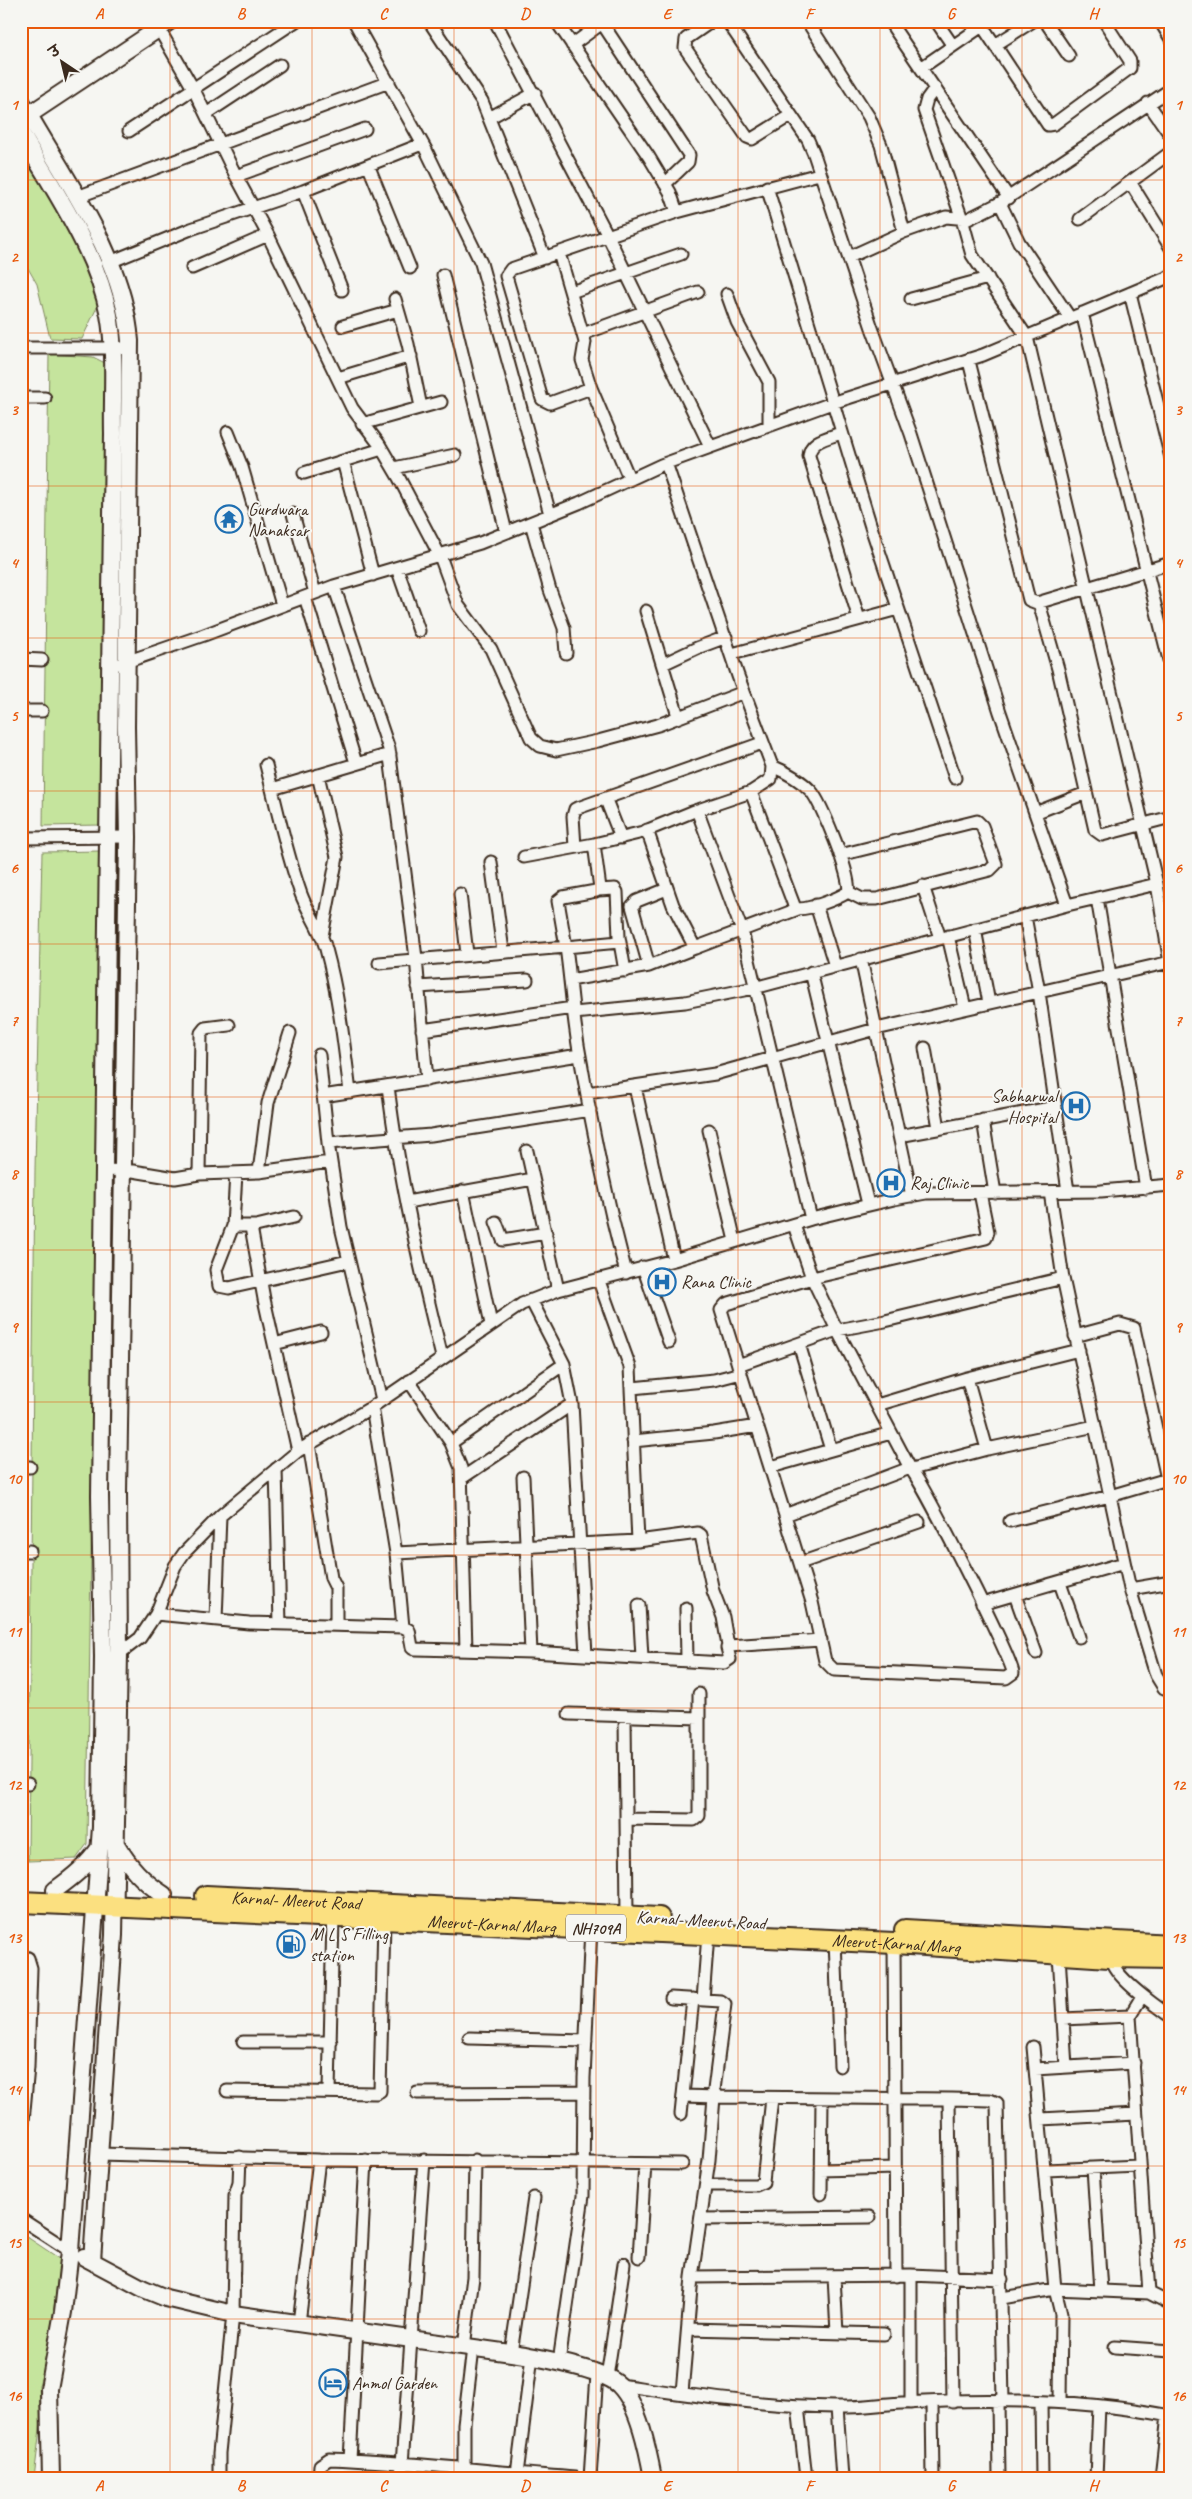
<svg xmlns="http://www.w3.org/2000/svg" width="1192" height="2499" font-family="Caveat,'Playpen Sans Deva',sans-serif">
	<style>
		.green { fill: #c5e49d; stroke: #80875e }
		.lines { fill: none; stroke-linecap: round; stroke-linejoin: round }
		.street-casing { stroke: #3b2a1e; stroke-width: 15 }
		.secondary-casing { stroke: #3b2a1e; stroke-width: 20 }
		.highway-casing { stroke: #3b2a1e; stroke-width: 24 }
		.street { stroke: #f6f6f2; stroke-width: 11 }
		.secondary { stroke: #f6f6f2; stroke-width: 16 }
		.highway { stroke: #fbe080; stroke-width: 20 }
		.grid { fill: none; stroke: #e8590c; stroke-width: 1; stroke-opacity: 0.55 }
		.labels { text-anchor: middle; stroke-width: 4; stroke-linejoin: round; paint-order: stroke }
		.shield { fill: #f6f6f2; stroke: #73675e; stroke-width: 1 }
		.shield-label { font-size: 16px; font-weight: bold; fill: #3b2a1e }
		.poi-label { font-size: 18px; fill: #3b2a1e; stroke: #f6f6f2; text-anchor: start }
		.street-label { font-size: 18px; fill: #3b2a1e; stroke: #f6f6f2 }
		.neatline { fill: none; stroke: #e8590c; stroke-width: 2 }
		.grid-label { font-size: 16px; text-anchor: middle; font-weight: bold; fill: #e8590c }
	</style>
	<rect width="100%" height="100%" fill="#f6f6f2"/>
	<filter id="ink" filterUnits="userSpaceOnUse"><feTurbulence type="fractalNoise" baseFrequency=".02" numOctaves="2"/><feDisplacementMap in="SourceGraphic" scale="10" xChannelSelector="R" yChannelSelector="G"/><feConvolveMatrix kernelMatrix="1 2 1 2 8 2 1 2 1" color-interpolation-filters="sRGB"/></filter>
	<g filter="url(#ink)">
		<path class="green" d="M21 145 78 251 99 303 82 339 50 338 37 284 21 256Z
			M49 354 93 357 105 363 101 825 43 826Z
			M101 851 87 1844 76 1859 28 1861 35 1169 42 852Z
			M21 2233 60 2259 48 2356 39 2385 41 2420 34 2478H21Z"/>
		<g class="lines">
			<g class="street-casing">
				<path id="street" d="M145 21 151 34
					M354 21 426 150 481 263 550 514
					M429 21 482 101 545 258
					M495 21 608 236 710 446
					M556 21 649 157 670 192 677 212
					M712 21 686 39 685 48 747 137 752 139 791 115 727 21
					M807 21 869 117 881 145 904 232
					M889 21 1009 198
					M936 21 953 46
					M979 21 1048 125 1054 124 1130 68V61L1104 21
					M1045 21 1069 56
					M1160 21 1171 39
					M602 23 689 155 688 162 665 184
					M159 29 194 90 236 176 268 235 352 408 379 444 399 478 440 556 458 605 491 649 531 738 540 746 556 750 598 741 658 725 744 692
					M572 45 605 21
					M995 45 1033 21
					M921 68 982 26
					M935 88 927 99 924 110 962 219 972 255 1027 337 1157 884 1067 905
					M1148 103 1171 136
					M206 114 280 65
					M489 118 535 93
					M129 131 296 21
					M369 167 410 268
					M236 176 365 129
					M1130 182 1171 248
					M767 187 872 530 955 778
					M303 191 342 290
					M77 197 389 82
					M1000 203 1019 242 1070 318
					M1080 219 1171 152
					M559 253 585 342 582 360 591 388 629 478
					M849 257 904 232 946 217 968 219 1000 203 1171 89
					M110 262 191 229 303 191 422 144
					M192 268 268 235
					M443 275 506 532
					M571 292 681 254
					M1130 293 1171 458
					M727 294 737 322 769 382V425
					M395 299 408 344 421 407
					M911 299 988 278
					M1082 313 1171 668
					M343 326 398 310
					M583 334 698 292
					M21 348H130
					M969 361 1029 600 1037 603 1171 563
					M338 378 411 356
					M591 388 550 403 542 399 506 276 511 269 677 212 819 174
					M21 398H45
					M362 424 441 402
					M228 432 242 467 282 605
					M841 433C828 438 810 440 809 456L859 619
					M343 461 373 575
					M394 468 455 455
					M304 473 382 449
					M293 514 315 593
					M531 523 550 590 564 628 566 653
					M397 568 419 631
					M334 586 389 749 416 958 427 1080
					M305 597 356 763
					M1039 603 1058 669 1095 830 1102 835 1171 817
					M646 611 678 716
					M732 654 898 609
					M21 659 42 660
					M120 664 204 635 334 586 480 543 579 503 661 465 832 403 983 355 1171 276
					M663 664 697 648 726 637
					M21 711H42
					M266 765C277 808 286 852 301 894 308 913 321 929 326 949 339 996 344 1045 350 1092
					M318 775 337 857 322 936
					M272 789 390 754
					M751 792 795 908C805 912 839 898 848 892 853 879 821 802 811 791 800 779 786 772 772 766
					M606 800 621 838
					M697 810 742 931 811 1219
					M1035 813 1086 793
					M647 830 673 905 695 948 798 909
					M21 838 128 837
					M575 847 573 816 575 809 762 743
					M840 855 977 821 982 826 996 864 990 870 877 899H862L848 892
					M524 857 594 844 643 832 692 812 751 792 771 779 772 766 738 676 666 463
					M491 862 503 951
					M1157 884 1171 969
					M923 886 940 938
					M598 890 615 889 617 892 619 937 625 971
					M460 894 467 954
					M1097 898 1146 1188
					M816 905 835 966
					M975 929 989 1003
					M948 936 965 1008
					M619 942 566 947C571 983 573 1020 580 1056 592 1129 607 1201 626 1273
					M861 959 912 1196
					M379 963 566 947 558 901 563 897 596 891 600 888 594 844
					M649 966 632 906 637 901 667 889
					M811 972 868 1204
					M570 980 649 966 695 948
					M418 987 527 980
					M574 1013 685 1002 754 988 1067 905 1000 712 911 434 872 328 814 154 808 140 791 115
					M422 1030 573 1008
					M925 1048 939 1128
					M319 1055 328 1143 341 1227 382 1400
					M388 1086C399 1177 420 1268 442 1357
					M635 1087 674 1260
					M587 1093 715 1074 876 1029 1039 992 1025 916
					M323 1096 579 1055
					M983 1120 995 1193
					M709 1130 735 1241
					M899 1136 1056 1107
					M328 1143 431 1135 590 1110
					M527 1151 558 1290
					M104 1170 133 1171 175 1178 199 1174 259 1172 330 1162
					M259 1172 268 1103 290 1033
					M236 1173 233 1226 216 1270 219 1286 229 1288 348 1261
					M199 1174 201 1033 205 1028 229 1025
					M463 1191 491 1324
					M1068 1191 1039 992 1170 962
					M407 1202 533 1179
					M496 1222 503 1240 546 1233
					M794 1225 812 1278 986 1238 988 1232 980 1193
					M233 1226H256L294 1217
					M251 1227 264 1299 298 1451
					M643 1267 669 1342
					M1075 1336 1120 1324 1134 1328 1167 1479
					M274 1344 321 1332
					M799 1344 831 1450
					M738 1365 837 1330 812 1278 726 1304 721 1310 812 1602 825 1661 834 1670 1006 1678 1013 1673C1013 1660 922 1481 910 1468L785 1515
					M967 1378 1079 1350
					M409 1381 451 1443 461 1468 466 1650
					M632 1388 714 1380 741 1373
					M572 1404 586 1655
					M877 1405 967 1378 987 1449 912 1469
					M372 1407 396 1553 403 1627
					M1095 1426 1130 1589 1171 1582
					M633 1441 714 1433 757 1426
					M451 1443 564 1364
					M309 1444 331 1578 336 1588V1625
					M987 1449 1095 1426 1063 1278 1050 1192
					M21 1467H30
					M771 1467 891 1433
					M910 1468 837 1330 885 1321 1063 1278
					M276 1469 280 1624
					M523 1477 531 1652
					M462 1478 572 1404 564 1364 531 1300
					M1010 1521 1110 1496 1171 1478
					M638 1541 698 1533 701 1535 713 1591 723 1617 728 1646
					M21 1551H30
					M396 1553 638 1541 630 1367 599 1281
					M800 1563 919 1522
					M1060 1583 1079 1637
					M1130 1589 1156 1675 1164 1688 1171 1689
					M1015 1595 1036 1653
					M982 1604 1124 1563
					M639 1605 642 1657
					M686 1608 687 1660
					M156 1614 249 1623 403 1627 409 1630 412 1647 416 1649 531 1652 724 1663 730 1659 727 1648 729 1646 821 1640
					M216 1620 220 1516
					M114 1655 119 1654 140 1638 156 1614 175 1566 184 1553 220 1516 298 1451 372 1407 522 1304 558 1290 674 1260 811 1219 894 1199 926 1193 1101 1191 1171 1185
					M569 1714 699 1718
					M625 1716 627 1916
					M21 1784H28
					M626 1819 694 1820 699 1816V1694
					M835 1940 840 2066
					M894 1943 896 2276
					M1110 1953C1108 1974 1155 2005 1171 2017
					M21 1955 28 1958 31 1968 28 2067 21 2143
					M1059 1955 1066 2067
					M1142 1996 1130 2016 1149 2293
					M671 1998 721 2001 725 2004 714 2090 718 2097 952 2099 990 2100 997 2103 1003 2401
					M703 2000 708 1934
					M1063 2019 1130 2016
					M469 2038 586 2041
					M243 2042H331
					M1033 2047 1055 2289 1061 2314 1060 2402
					M1035 2069 1134 2063
					M227 2091 376 2093 380 2091 384 1921
					M329 2091 333 1917
					M417 2093 584 2092
					M683 2096 718 2097
					M949 2099 953 2402
					M681 2114 693 1999
					M1041 2119 1136 2114
					M100 2154 319 2160 299 2323
					M319 2160 682 2164
					M1093 2168 1101 2291
					M821 2170 895 2168
					M1046 2170 1139 2166
					M706 2185H756L763 2182 772 2098
					M821 2194 822 2098
					M21 2219 70 2251
					M701 2219 870 2217
					M639 2257 645 2164
					M834 2276 837 2333
					M692 2277 911 2275 1002 2279
					M1002 2298 1055 2289 1149 2293 1171 2304
					M688 2329 884 2334
					M464 2347 473 2277 475 2160
					M1115 2347 1171 2351
					M511 2353 534 2198
					M559 2362 583 2196 584 2078 591 1928
					M607 2377 624 2264
					M619 2385C691 2395 762 2406 834 2407 857 2408 880 2404 902 2403 992 2398 1083 2399 1171 2416
					M682 2393 692 2277 709 2160 714 2097
					M998 2400 999 2478
					M1041 2402 1042 2478
					M911 2403V2275
					M932 2403 933 2478
					M798 2406 806 2478
					M837 2407 842 2478
					M350 2460 366 2160
					M517 2474 532 2356
					M219 2478V2453L233 2314 235 2195 239 2183 240 2157
					M319 2478 320 2465 329 2459C411 2462 493 2472 575 2478
					M401 2478 424 2160
					M464 2478V2424L473 2348
					M590 2478 597 2374
					M1096 2478 1099 2406
					M1161 2478 1168 2415"/>
			</g>
			<g class="secondary-casing">
				<path id="secondary" d="M21 101C63 177 123 253 130 341L126 727 128 837 118 1492 119 1654 114 1935 92 2261
					M21 120 170 21
					M21 133C53 190 96 249 109 315 116 353 112 394 113 433L100 1496 103 1657 101 1827 70 2251 63 2312 49 2389 51 2478
					M116 1844C129 1866 142 1881 164 1895
					M55 1890C73 1877 88 1865 100 1847
					M84 2257 144 2289 166 2298 233 2314 525 2355C549 2360 602 2369 619 2385 639 2405 648 2451 653 2478"/>
			</g>
			<g class="highway-casing">
				<g id="highway">
					<path id="s1" d="M206 1896 659 1918"/>
					<path id="s2" d="M21 1902 894 1943 1109 1957 1171 1958"/>
					<path d="M905 1930 1171 1945"/>
				</g>
			</g>
			<use href="#street" class="street"/>
			<use href="#secondary" class="secondary"/>
			<use href="#highway" class="highway"/>
		</g>
	</g>
	<path class="grid" d="M170 21V2478M312 21V2478M454 21V2478M596 21V2478M738 21V2478M880 21V2478M1022 21V2478M21 180H1171M21 333H1171M21 486H1171M21 638H1171M21 791H1171M21 944H1171M21 1097H1171M21 1250H1171M21 1402H1171M21 1555H1171M21 1708H1171M21 1860H1171M21 2013H1171M21 2166H1171M21 2319H1171"/>
	<defs>
		<g id="temple-ring" transform="scale(1.4375)"><circle r="9.5" fill="#f6f6f2" stroke="#1f6fb2" stroke-width="1.5"/><path d="M0-6L5-2H3V0L6.5 2.5H4V6H1.5V3h-3V6H-4V2.5H-6.5L-3 0V-2H-5Z" fill="#1f6fb2"/></g>
		<g id="hospital-ring" transform="scale(1.4375)"><circle r="9.5" fill="#f6f6f2" stroke="#1f6fb2" stroke-width="1.5"/><path d="M-5-5h3v3.5h4V-5h3V5h-3V1.5h-4V5h-3Z" fill="#1f6fb2"/></g>
		<g id="fuel-ring" transform="scale(1.4375)"><circle r="9.5" fill="#f6f6f2" stroke="#1f6fb2" stroke-width="1.5"/><path d="M-5.5-6h7V0h2V4h1.3V-2.5L3-4.5l.8-.8L6-3V5H2.5V1h-1V6h-7ZM-4.2-4.7v3.2H.2V-4.7Z" fill="#1f6fb2"/></g>
		<g id="hotel-ring" transform="scale(1.4375)"><circle r="9.5" fill="#f6f6f2" stroke="#1f6fb2" stroke-width="1.5"/><path d="M-6-4.5h1.5V1H6V5H4.5V3h-9V5H-6ZM-4 0a1.8 1.8 0 1 1 3.6 0ZM.5 0V-2.5h3Q6-2.5 6 0Z" fill="#1f6fb2"/></g>
	</defs>
	<g fill-rule="evenodd">
		<use href="#temple-ring" x="229" y="519"/>
		<use href="#hospital-ring" x="1076" y="1106"/>
		<use href="#hospital-ring" x="891" y="1183"/>
		<use href="#hospital-ring" x="662" y="1282"/>
		<use href="#fuel-ring" x="291" y="1944"/>
		<use href="#hotel-ring" x="333" y="2383"/>
	</g>
	<g class="labels">
		<rect class="shield" x="566" y="1914.5" width="60" height="27" rx="4"/>
		<g class="shield-label">
			<text x="596" y="1934">NH709A</text>
		</g>
		<g class="poi-label">
			<text x="248" y="515">Gurdwara<tspan x="248" dy="21">Nanaksar</tspan></text>
			<text x="1057" y="1102" text-anchor="end">Sabharwal<tspan x="1057" dy="21">Hospital</tspan></text>
			<text x="910" y="1189">Raj Clinic</text>
			<text x="681" y="1288">Rana Clinic</text>
			<text x="310" y="1940">M L S Filling<tspan x="310" dy="21">station</tspan></text>
			<text x="352" y="2389">Anmol Garden</text>
		</g>
		<g class="street-label">
			<text dy="6" stroke="none"><textPath href="#s1" startOffset="90">Karnal- Meerut Road</textPath></text>
			<text transform="translate(701 1920) rotate(3)" y="6">Karnal- Meerut Road</text>
			<text dy="6" stroke="none"><textPath href="#s2" startOffset="471">Meerut-Karnal Marg</textPath></text>
			<text dy="6" stroke="none"><textPath href="#s2" startOffset="876">Meerut-Karnal Marg</textPath></text>
		</g>
	</g>
	<rect width="1192" height="2499" fill="none" stroke="#f6f6f2" stroke-width="55"/>
	<g transform="translate(62 62) rotate(325)" stroke="#f6f6f2" stroke-width="4" paint-order="stroke">
	<path d="M0-4L9 19L0 12L-9 19Z" fill="#3b2a1e"/>
	<text y="-8" font-size="14" font-weight="bold" text-anchor="middle" fill="#3b2a1e">उ</text>
	</g>
	<rect x="28" y="28" width="1136" height="2444" class="neatline"/>
	<g class="grid-label">
		<text x="99" y="19">A</text>
		<text x="241" y="19">B</text>
		<text x="383" y="19">C</text>
		<text x="525" y="19">D</text>
		<text x="667" y="19">E</text>
		<text x="809" y="19">F</text>
		<text x="951" y="19">G</text>
		<text x="1093" y="19">H</text>
		<text x="14" y="110">1</text>
		<text x="1178" y="110">1</text>
		<text x="14" y="262">2</text>
		<text x="1178" y="262">2</text>
		<text x="14" y="415">3</text>
		<text x="1178" y="415">3</text>
		<text x="14" y="568">4</text>
		<text x="1178" y="568">4</text>
		<text x="14" y="721">5</text>
		<text x="1178" y="721">5</text>
		<text x="14" y="873">6</text>
		<text x="1178" y="873">6</text>
		<text x="14" y="1026">7</text>
		<text x="1178" y="1026">7</text>
		<text x="14" y="1179">8</text>
		<text x="1178" y="1179">8</text>
		<text x="14" y="1332">9</text>
		<text x="1178" y="1332">9</text>
		<text x="14" y="1484">10</text>
		<text x="1178" y="1484">10</text>
		<text x="14" y="1637">11</text>
		<text x="1178" y="1637">11</text>
		<text x="14" y="1790">12</text>
		<text x="1178" y="1790">12</text>
		<text x="14" y="1943">13</text>
		<text x="1178" y="1943">13</text>
		<text x="14" y="2095">14</text>
		<text x="1178" y="2095">14</text>
		<text x="14" y="2248">15</text>
		<text x="1178" y="2248">15</text>
		<text x="14" y="2401">16</text>
		<text x="1178" y="2401">16</text>
		<text x="99" y="2491">A</text>
		<text x="241" y="2491">B</text>
		<text x="383" y="2491">C</text>
		<text x="525" y="2491">D</text>
		<text x="667" y="2491">E</text>
		<text x="809" y="2491">F</text>
		<text x="951" y="2491">G</text>
		<text x="1093" y="2491">H</text>
	</g>
</svg>
